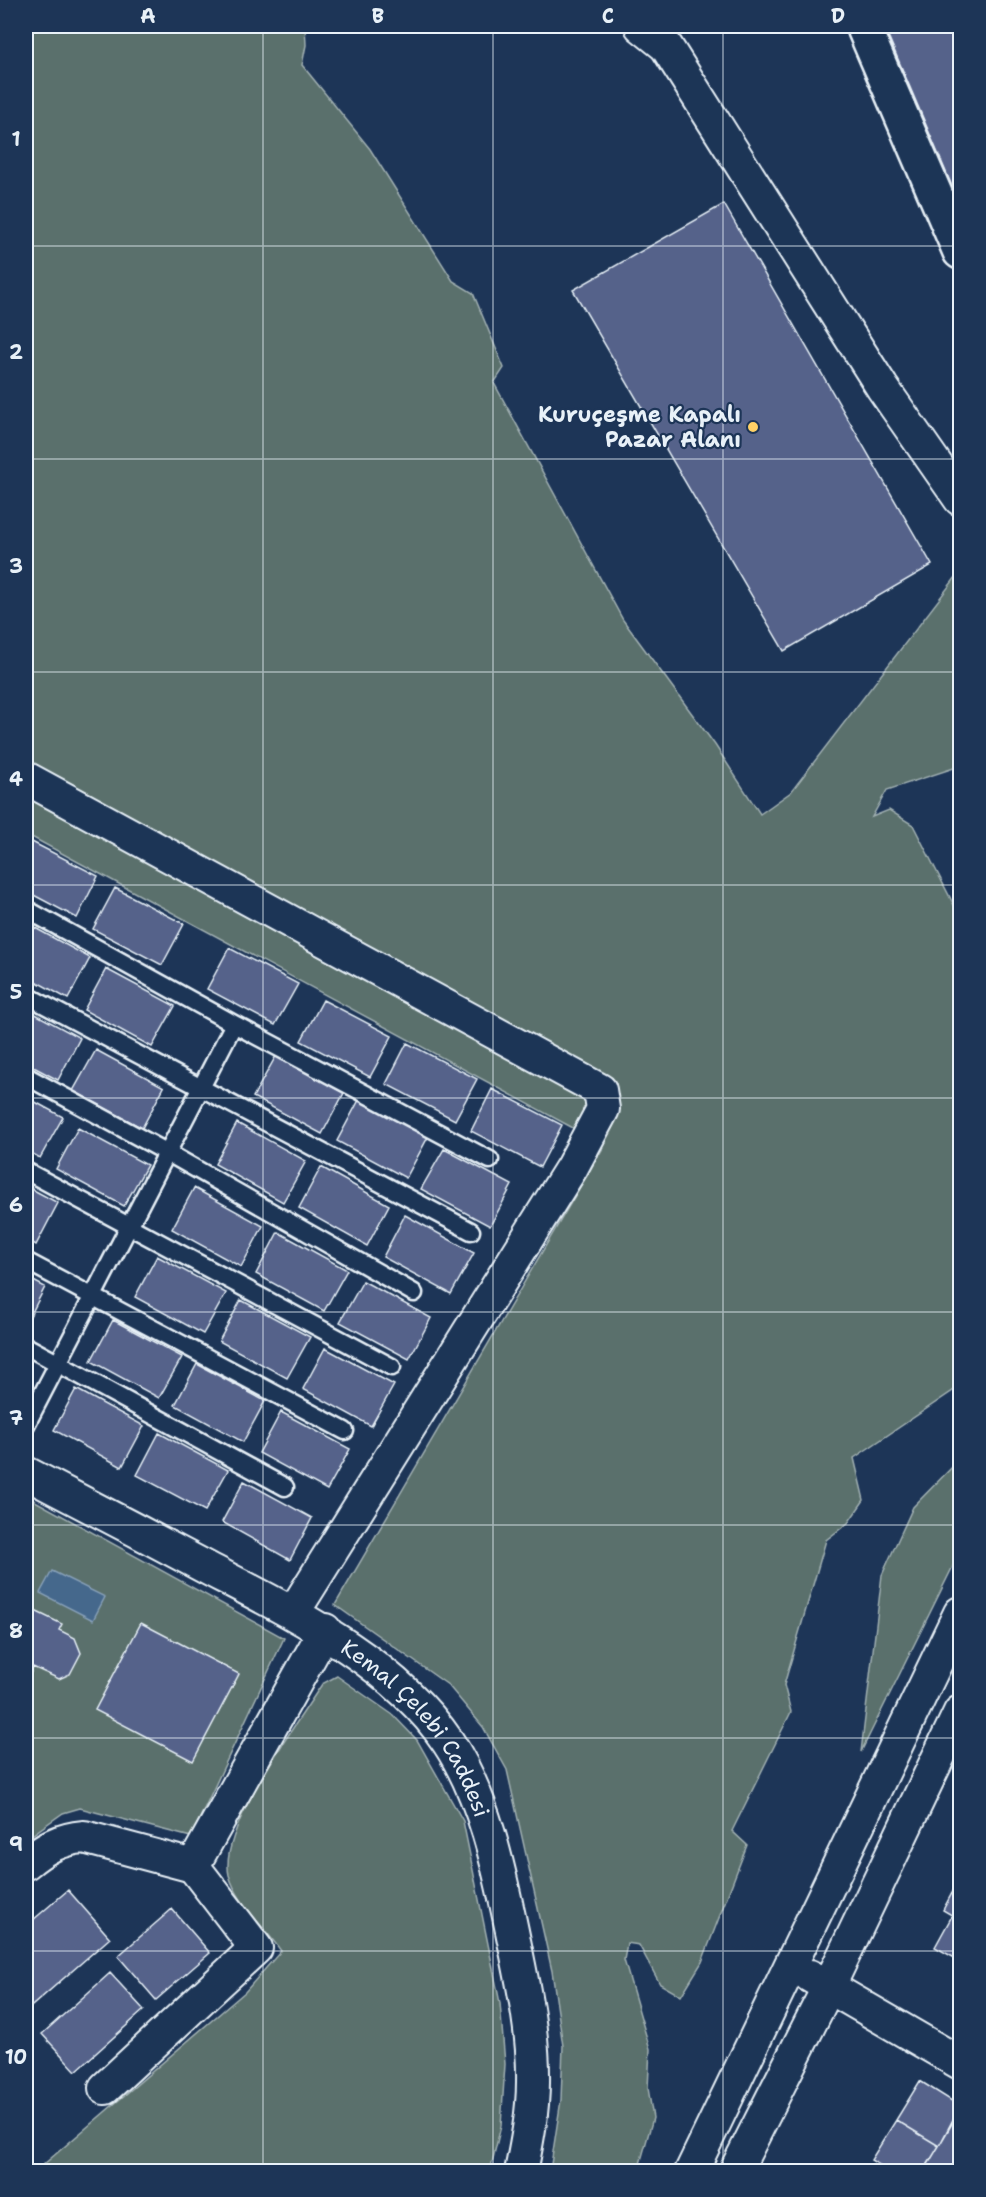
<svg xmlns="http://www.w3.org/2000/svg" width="986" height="2197" font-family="'Shantell Sans',sans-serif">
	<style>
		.green { fill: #5a706c; stroke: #a1b0b2; stroke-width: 1.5 }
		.water { fill: #45688c; stroke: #869fb7; stroke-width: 1.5 }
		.building { fill: #55628a; stroke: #e8f1f8; stroke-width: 1.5 }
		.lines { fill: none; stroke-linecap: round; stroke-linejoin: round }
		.service-casing { stroke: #e8f1f8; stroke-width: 21 }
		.minor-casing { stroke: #e8f1f8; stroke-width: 36 }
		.tertiary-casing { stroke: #e8f1f8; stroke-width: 38 }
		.service { stroke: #1d3557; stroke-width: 16 }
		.minor { stroke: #1d3557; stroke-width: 32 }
		.tertiary { stroke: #1d3557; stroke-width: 33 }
		.grid { fill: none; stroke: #e8f1f8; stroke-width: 1.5; stroke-opacity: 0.55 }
		.poi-dot { fill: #ffd166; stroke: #1d3557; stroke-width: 2 }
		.labels { text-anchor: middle; stroke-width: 4.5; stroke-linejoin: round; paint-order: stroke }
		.poi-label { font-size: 22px; font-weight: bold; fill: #e8f1f8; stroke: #1d3557; text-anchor: end }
		.street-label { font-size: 22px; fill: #e8f1f8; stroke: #1d3557 }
		.neatline { fill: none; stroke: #e8f1f8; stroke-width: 2 }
		.grid-label { font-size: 20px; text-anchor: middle; font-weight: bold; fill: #e8f1f8 }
	</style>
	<rect width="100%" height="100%" fill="#1d3557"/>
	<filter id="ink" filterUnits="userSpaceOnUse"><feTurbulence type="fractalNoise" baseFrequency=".0167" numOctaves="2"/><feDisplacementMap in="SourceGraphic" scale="12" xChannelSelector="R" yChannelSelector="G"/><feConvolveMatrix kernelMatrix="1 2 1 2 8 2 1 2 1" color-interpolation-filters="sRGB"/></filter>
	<g filter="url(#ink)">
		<path class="green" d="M26 26H305L306 45 302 65 370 149 453 281 473 293 504 368 494 383 623 620 715 745 760 814 791 792 956 577 960 575V766L887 790 872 817 889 810 913 825 960 917V1386L854 1458 864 1500 848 1523 826 1540 784 1685 791 1712 732 1831 747 1845 702 1962 681 1996 660 1984 639 1945 627 1943 624 1960 650 2049 648 2088 653 2118 638 2171H550L561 2100 563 2046 552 1971 507 1770 483 1727 448 1685 335 1605 603 1148 575 1129 26 834Z
			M960 1459V1552L861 1752 882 1575 913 1507Z
			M26 1496 284 1638 191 1837 80 1808 63 1813 26 1839Z
			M337 1676 393 1715 417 1740 463 1821 500 2003 505 2064 501 2126 490 2171H36L245 1992 281 1951C265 1927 237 1903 229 1875 218 1829 297 1724 322 1684Z"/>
		<path class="water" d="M52 1571 105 1597 93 1620 40 1593Z"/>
		<path class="building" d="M899 26H960V205L886 31Z
			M724 204 932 565 784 651 573 290Z
			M30 841 98 876 77 918 26 891V848Z
			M115 888 184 924 162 965 93 929Z
			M26 923 90 958 68 999 26 976Z
			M229 948 298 984 275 1025 207 989Z
			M106 969 175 1006 152 1047 84 1010Z
			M323 1000 392 1036 370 1077 301 1041Z
			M26 1009 80 1038 58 1080 26 1063Z
			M407 1043 477 1079 455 1120 386 1084Z
			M96 1050 164 1087 142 1128 73 1091Z
			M276 1056 344 1093 322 1134 253 1097Z
			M492 1089 562 1125 540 1167 471 1131Z
			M26 1097 63 1117 40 1158 26 1150Z
			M359 1100 428 1137 406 1178 337 1141Z
			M237 1123 306 1161 283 1202 215 1164Z
			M78 1128 147 1165 124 1206 56 1169Z
			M444 1149 512 1185 490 1226 421 1189Z
			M321 1167 389 1205 367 1246 299 1208Z
			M26 1186 58 1203 36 1245 26 1239Z
			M194 1188 263 1226 241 1267 172 1229Z
			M405 1215 474 1253 451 1294 383 1257Z
			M278 1232 347 1270 324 1311 256 1274Z
			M157 1256 226 1293 203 1334 135 1297Z
			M26 1277 45 1287 26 1324Z
			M363 1281 431 1318 409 1359 340 1322Z
			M241 1300 310 1337 287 1378 219 1341Z
			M113 1320 182 1357 159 1398 91 1361Z
			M325 1348 394 1385 371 1426 303 1389Z
			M197 1364 265 1401 243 1442 175 1405Z
			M76 1389 144 1426 122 1467 54 1430Z
			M281 1412 350 1449 327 1490 259 1453Z
			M159 1433 228 1470 205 1511 137 1475Z
			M244 1481 312 1518 290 1560 222 1522Z
			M33 1610 62 1624 59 1630 75 1638 81 1653 70 1674 59 1679 33 1667 26 1684V1612L31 1614Z
			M141 1623 239 1674 193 1761 95 1710Z
			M960 1878V1920L943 1910Z
			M68 1890 110 1938 26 2011V1926Z
			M172 1909 210 1953 156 2000 118 1956Z
			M952 1916 960 1920V1961L935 1947Z
			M110 1973 144 2010 76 2071 42 2034Z
			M920 2081 960 2106 939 2146 896 2120Z
			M960 2110V2172H936L927 2166Z
			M896 2120 939 2146 923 2172H891L871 2160Z"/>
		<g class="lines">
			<g class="service-casing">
				<path id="service" d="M26 909 234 1024 490 1160
					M26 995 471 1231
					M26 1076 168 1153 414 1293
					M26 1171 392 1367
					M26 1261 345 1431
					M26 1346 285 1487
					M26 1425 234 1024"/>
			</g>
			<g class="minor-casing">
				<g id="minor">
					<path d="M641 26 666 46 882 387 960 499"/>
					<path d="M26 778 600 1090 603 1109 572 1167 293 1613"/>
					<path id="s1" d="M26 1473C86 1504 147 1536 207 1568 291 1612 394 1661 448 1742 484 1796 499 1868 512 1931 522 1980 534 2032 533 2082 533 2112 527 2142 521 2172"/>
					<path d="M26 1863C44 1848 60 1839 84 1837L193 1866 325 1630"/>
					<path d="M810 1976 960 2063"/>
					<path d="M105 2088 256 1948 193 1866"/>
					<path d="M691 2172 960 1613"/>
					<path d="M735 2172 829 1986 960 1712"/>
				</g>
			</g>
			<g class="tertiary-casing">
				<path id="tertiary" d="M863 26 960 252"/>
			</g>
			<use href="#service" class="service"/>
			<use href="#minor" class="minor"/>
			<use href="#tertiary" class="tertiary"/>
		</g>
	</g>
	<path class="grid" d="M263 26V2172M493 26V2172M723 26V2172M26 246H960M26 459H960M26 672H960M26 885H960M26 1098H960M26 1312H960M26 1525H960M26 1738H960M26 1951H960"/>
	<circle class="poi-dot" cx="753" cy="427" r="6"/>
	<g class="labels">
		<g class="poi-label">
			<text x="741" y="422">Kuruçeşme Kapalı<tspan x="741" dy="25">Pazar Alanı</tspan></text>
		</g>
		<g class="street-label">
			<text dy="8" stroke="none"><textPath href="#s1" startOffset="474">Kemal Çelebi Caddesi</textPath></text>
		</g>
	</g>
	<rect width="986" height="2197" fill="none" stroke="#1d3557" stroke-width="66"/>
	<rect x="33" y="33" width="920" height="2131" class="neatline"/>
	<g class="grid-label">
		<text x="148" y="23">A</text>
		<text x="378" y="23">B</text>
		<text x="608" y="23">C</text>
		<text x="838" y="23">D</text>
		<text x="16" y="146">1</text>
		<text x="16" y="359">2</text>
		<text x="16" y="573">3</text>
		<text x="16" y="786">4</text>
		<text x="16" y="999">5</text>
		<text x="16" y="1212">6</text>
		<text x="16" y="1425">7</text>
		<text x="16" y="1638">8</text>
		<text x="16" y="1851">9</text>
		<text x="16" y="2064">10</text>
	</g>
</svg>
